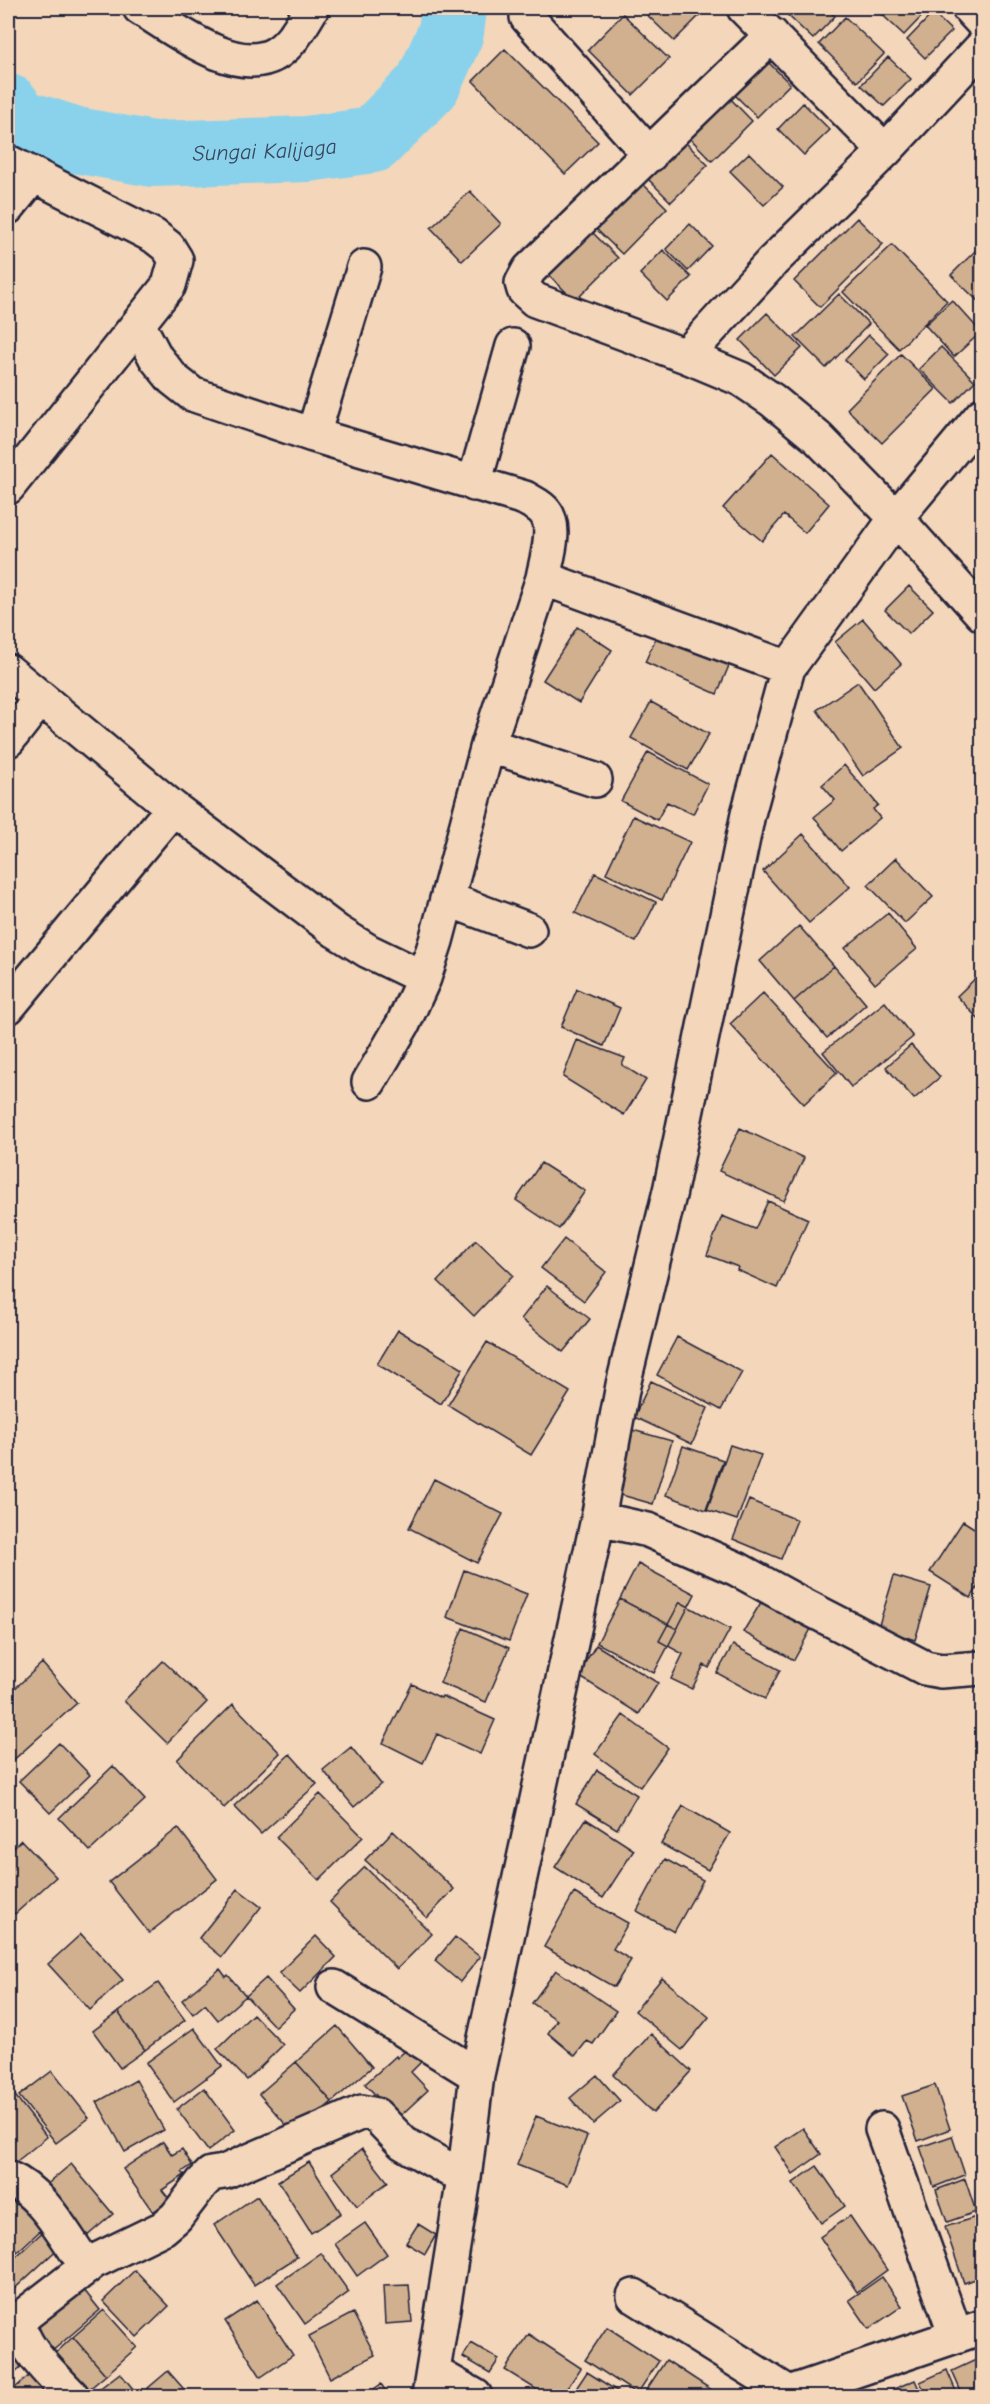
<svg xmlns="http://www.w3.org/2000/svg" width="990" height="2404" font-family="'Comic Neue',sans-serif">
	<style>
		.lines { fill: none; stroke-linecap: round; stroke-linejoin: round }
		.river { stroke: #8ad2eb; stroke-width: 66 }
		.building { fill: #d0b08e; stroke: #22223b; stroke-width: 1.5 }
		.minor-casing { stroke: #22223b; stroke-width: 38 }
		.minor { stroke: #f4d6ba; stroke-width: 33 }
		.labels { text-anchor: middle; stroke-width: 6; stroke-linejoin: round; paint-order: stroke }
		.water-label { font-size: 22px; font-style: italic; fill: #37455e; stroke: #f4d6ba }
	</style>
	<rect width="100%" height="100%" fill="#f4d6ba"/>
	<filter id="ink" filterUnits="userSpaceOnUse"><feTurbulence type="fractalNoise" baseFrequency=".0167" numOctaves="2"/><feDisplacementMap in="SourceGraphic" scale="12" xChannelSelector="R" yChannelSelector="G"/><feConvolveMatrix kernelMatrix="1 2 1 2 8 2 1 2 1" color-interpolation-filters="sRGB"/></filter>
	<g filter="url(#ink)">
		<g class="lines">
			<path class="river" id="s1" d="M8 107 20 122 76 140 153 154 307 149 373 140 427 86 451 32 454 8"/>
		</g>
		<path class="building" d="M640 8H699L703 12 674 41Z
			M780 8H826L835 16 813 39Z
			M875 8H924L927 11 904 35Z
			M933 13 952 31 925 58 907 40Z
			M623 14 669 59 633 95 588 50Z
			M845 17 884 54 857 82 819 44Z
			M505 49 598 142 565 174 473 81Z
			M762 56 790 84 757 117 729 89Z
			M888 57 911 79 884 106 861 85Z
			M725 93 752 121 712 161 685 133Z
			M803 103 830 130 804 155 778 129Z
			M680 137 708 165 671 202 643 174Z
			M749 153 783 187 764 205 730 171Z
			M639 180 667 208 622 254 593 226Z
			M470 191 501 224 462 261 431 228Z
			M857 218 883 244 820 307 794 281Z
			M690 224 712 246 688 271 666 249Z
			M587 227 618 258 575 301 544 270Z
			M892 245 947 301 899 349 843 292Z
			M977 249 982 255V302L981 304 951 275Z
			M663 250 691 277 667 301 640 274Z
			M839 294 869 324 826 368 795 337Z
			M952 300 981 332 954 357 925 325Z
			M767 313 802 348 774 375 740 340Z
			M869 335 889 354 864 379 845 360Z
			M941 347 975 381 953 403 919 369Z
			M901 354 936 389 882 443 847 409Z
			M772 453 829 504 805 533 784 515 762 541 723 508Z
			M909 586 933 610 909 634 885 610Z
			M863 619 901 664 874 688 835 642Z
			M577 627 612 650 579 703 543 680Z
			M660 629 731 661 717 694 645 662Z
			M858 682 903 748 863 776 817 710Z
			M651 702 709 734 688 770 631 738Z
			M648 752 708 784 693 814 667 802 657 820 621 801Z
			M844 765 878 805 873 809 880 818 841 851 814 817 835 800 822 785Z
			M633 816 690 842 662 900 606 873Z
			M803 834 850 887 809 923 763 871Z
			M896 858 933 897 905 923 868 885Z
			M595 873 656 902 636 942 575 913Z
			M888 913 917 949 875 984 845 948Z
			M799 926 834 966 794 1001 760 961Z
			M834 966 866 1004 827 1038 794 1001Z
			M982 972V1023L957 996Z
			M577 989 620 1008 604 1046 561 1027Z
			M763 993 837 1073 804 1104 730 1024Z
			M885 1002 913 1037 851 1087 823 1052Z
			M577 1040 625 1058 622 1065 646 1080 624 1115 563 1077Z
			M911 1045 940 1077 914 1099 886 1067Z
			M740 1128 804 1158 784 1201 719 1171Z
			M541 1163 585 1191 559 1229 516 1200Z
			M768 1201 808 1219 777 1288 737 1270 738 1267 707 1255 722 1216 755 1229Z
			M564 1239 606 1272 584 1301 541 1268Z
			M476 1240 513 1275 474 1316 438 1281Z
			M547 1286 590 1319 563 1352 521 1319Z
			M398 1330 463 1369 441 1404 377 1364Z
			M677 1337 742 1372 721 1410 657 1375Z
			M487 1342 570 1392 531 1455 448 1405Z
			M651 1381 708 1408 692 1444 634 1417Z
			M629 1429 672 1441 653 1504 611 1492Z
			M730 1445 761 1455 737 1520 707 1510Z
			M683 1446 723 1460 706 1510 666 1495Z
			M434 1479 503 1514 477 1563 409 1528Z
			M749 1500 797 1520 781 1559 733 1539Z
			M963 1521 982 1533V1580L971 1598 930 1572Z
			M638 1564 695 1594 677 1629 620 1599Z
			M464 1570 527 1594 509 1641 447 1617Z
			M894 1576 931 1587 915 1640 878 1628Z
			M620 1599 677 1629 654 1673 597 1643Z
			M763 1599 812 1627 794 1660 743 1632Z
			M680 1602 730 1629 709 1668 704 1665 692 1689 671 1679 683 1654 659 1641Z
			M463 1628 509 1648 486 1702 440 1683Z
			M596 1645 658 1683 639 1714 577 1675Z
			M733 1645 780 1670 765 1699 717 1673Z
			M163 1661 207 1702 167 1743 124 1701Z
			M42 1663 77 1703 10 1763 8 1760V1695Z
			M412 1684 441 1698 442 1696 495 1720 480 1754 437 1734 423 1763 383 1743Z
			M233 1704 280 1753 224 1808 177 1760Z
			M623 1715 668 1748 640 1787 595 1754Z
			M59 1743 90 1775 50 1813 19 1781Z
			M351 1747 381 1784 354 1807 323 1770Z
			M290 1754 317 1784 261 1834 234 1806Z
			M113 1766 145 1800 90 1851 59 1818Z
			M597 1770 637 1795 617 1829 576 1804Z
			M320 1794 363 1837 319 1880 276 1837Z
			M683 1806 730 1833 708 1870 661 1844Z
			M586 1819 634 1850 603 1898 555 1867Z
			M178 1828 217 1879 149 1933 109 1882Z
			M393 1831 454 1889 427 1918 365 1860Z
			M21 1840 56 1877 15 1914 8 1906V1853Z
			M665 1859 703 1880 674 1932 637 1911Z
			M365 1867 432 1934 397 1969 330 1902Z
			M238 1889 261 1907 222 1957 199 1938Z
			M574 1893 628 1923 613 1949 631 1960 614 1987 544 1947Z
			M81 1934 123 1980 90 2010 48 1964Z
			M316 1936 336 1957 300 1993 279 1973Z
			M455 1937 480 1957 460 1982 435 1961Z
			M220 1969 226 1977 228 1975 246 1996 218 2020 205 2004 193 2014 182 2000Z
			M556 1970 616 2011 593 2044 587 2041 575 2056 548 2033 557 2020 532 2003Z
			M266 1978 294 2009 275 2027 246 1996Z
			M662 1978 709 2017 682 2050 635 2011Z
			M158 1983 185 2020 145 2050 118 2012Z
			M118 2012 145 2050 120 2068 93 2031Z
			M253 2014 283 2045 247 2080 217 2049Z
			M337 2026 372 2067 332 2102 296 2062Z
			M194 2028 222 2066 174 2102 146 2063Z
			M651 2034 691 2071 653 2113 613 2075Z
			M412 2045 424 2059 411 2072 428 2090 398 2118 365 2084 396 2056 397 2058Z
			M296 2062 332 2102 294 2134 259 2094Z
			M52 2071 89 2118 56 2143 19 2096Z
			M597 2075 620 2101 593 2124 570 2098Z
			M136 2080 164 2130 125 2152 97 2102Z
			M935 2085 950 2129 918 2141 902 2096Z
			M204 2088 235 2130 208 2151 177 2109Z
			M10 2089 47 2137 11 2166 8 2161V2091Z
			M536 2116 587 2136 568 2185 517 2165Z
			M803 2128 821 2154 793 2174 775 2147Z
			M952 2136 965 2175 934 2187 920 2147Z
			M163 2142 172 2155 182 2149 192 2165 182 2172 185 2175 162 2190 170 2200 153 2212 123 2169Z
			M362 2149 388 2182 357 2206 332 2173Z
			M309 2162 341 2213 311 2233 278 2181Z
			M71 2164 113 2214 80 2242 38 2192Z
			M817 2166 845 2206 821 2223 793 2183Z
			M965 2179 976 2212 947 2222 936 2190Z
			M8 2190 42 2229 17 2252 8 2241Z
			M257 2196 297 2257 254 2285 214 2225Z
			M850 2216 887 2270 857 2292 820 2237Z
			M976 2217 982 2236V2276L964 2283 945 2227Z
			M365 2223 387 2254 357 2276 335 2244Z
			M418 2224 436 2235 425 2254 406 2243Z
			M49 2226 64 2243 13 2290 8 2283V2264Z
			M321 2253 349 2292 305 2324 277 2284Z
			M135 2270 169 2306 137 2337 103 2301Z
			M882 2277 902 2306 869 2329 849 2300Z
			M75 2279 100 2310 50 2353 24 2323Z
			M409 2285 412 2322 385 2324 383 2286Z
			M257 2300 293 2355 261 2377 225 2321Z
			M104 2310 137 2347 106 2375 73 2337Z
			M353 2313 375 2355 330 2378 309 2336Z
			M607 2327 659 2361 637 2394 585 2360Z
			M8 2332 31 2359 8 2379Z
			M529 2334 581 2368 562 2396H547L505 2370Z
			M73 2337 106 2375 81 2396 46 2362Z
			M471 2343 499 2359 490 2373 463 2357Z
			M980 2358 982 2365V2396H963L952 2371Z
			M666 2360 718 2394 717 2396 643 2395Z
			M39 2367 64 2396H8V2394Z
			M947 2370 958 2396H927L920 2382Z
			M168 2371 190 2396H143L141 2394Z
			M587 2372 625 2396H571Z
			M120 2373 139 2396H90Z
			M915 2380 922 2396H889L887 2392Z
			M381 2384 389 2396H364Z"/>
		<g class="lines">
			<g class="minor-casing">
				<path id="minor" d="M140 8C173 28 235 77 275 54 292 44 302 24 312 8
					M744 8 885 151
					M969 8 982 22
					M527 17 650 155
					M772 35 529 270 522 283 524 290 535 300 686 356 741 379 772 400 818 438 896 518 982 614
					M8 162 154 236 168 247 176 260 169 285 138 324 156 358 173 379 192 394 313 435 525 498C531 502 540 505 545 512 558 528 546 560 543 578L788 668
					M8 207 33 176
					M686 356 772 262 885 151 982 47
					M313 435 364 267
					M474 484 513 346
					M8 487 138 324
					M8 671 173 808 336 931 368 951 424 978 436 941 488 745 543 578
					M8 740 40 699
					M488 745 595 780
					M447 899 529 930
					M8 1007 173 808
					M369 1082 403 1024 424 978
					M598 1519 648 1530 737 1569 797 1602 925 1668 941 1671 982 1668
					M334 1987 477 2075
					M8 2178C43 2192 65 2237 87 2267
					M634 2296 789 2393 787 2396
					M956 2336 982 2327
					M433 2372 475 2396
					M789 2393 956 2336 882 2129
					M72 2396C58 2381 11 2338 22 2317L93 2262 163 2228 176 2217 202 2183 211 2174 224 2172 362 2112 376 2115 403 2143 464 2178
					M429 2396 464 2178 477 2075 598 1519 623 1385 670 1191 748 814 788 668 896 518 982 415"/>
			</g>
			<use href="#minor" class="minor"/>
		</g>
	</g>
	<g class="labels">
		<g class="water-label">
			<text dy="8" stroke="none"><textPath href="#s1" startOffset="268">Sungai Kalijaga</textPath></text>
		</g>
	</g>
	<rect width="990" height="2404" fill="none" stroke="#f4d6ba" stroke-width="30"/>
	<rect x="15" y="15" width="960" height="2374" fill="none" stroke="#22223b" stroke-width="2" filter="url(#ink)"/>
</svg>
